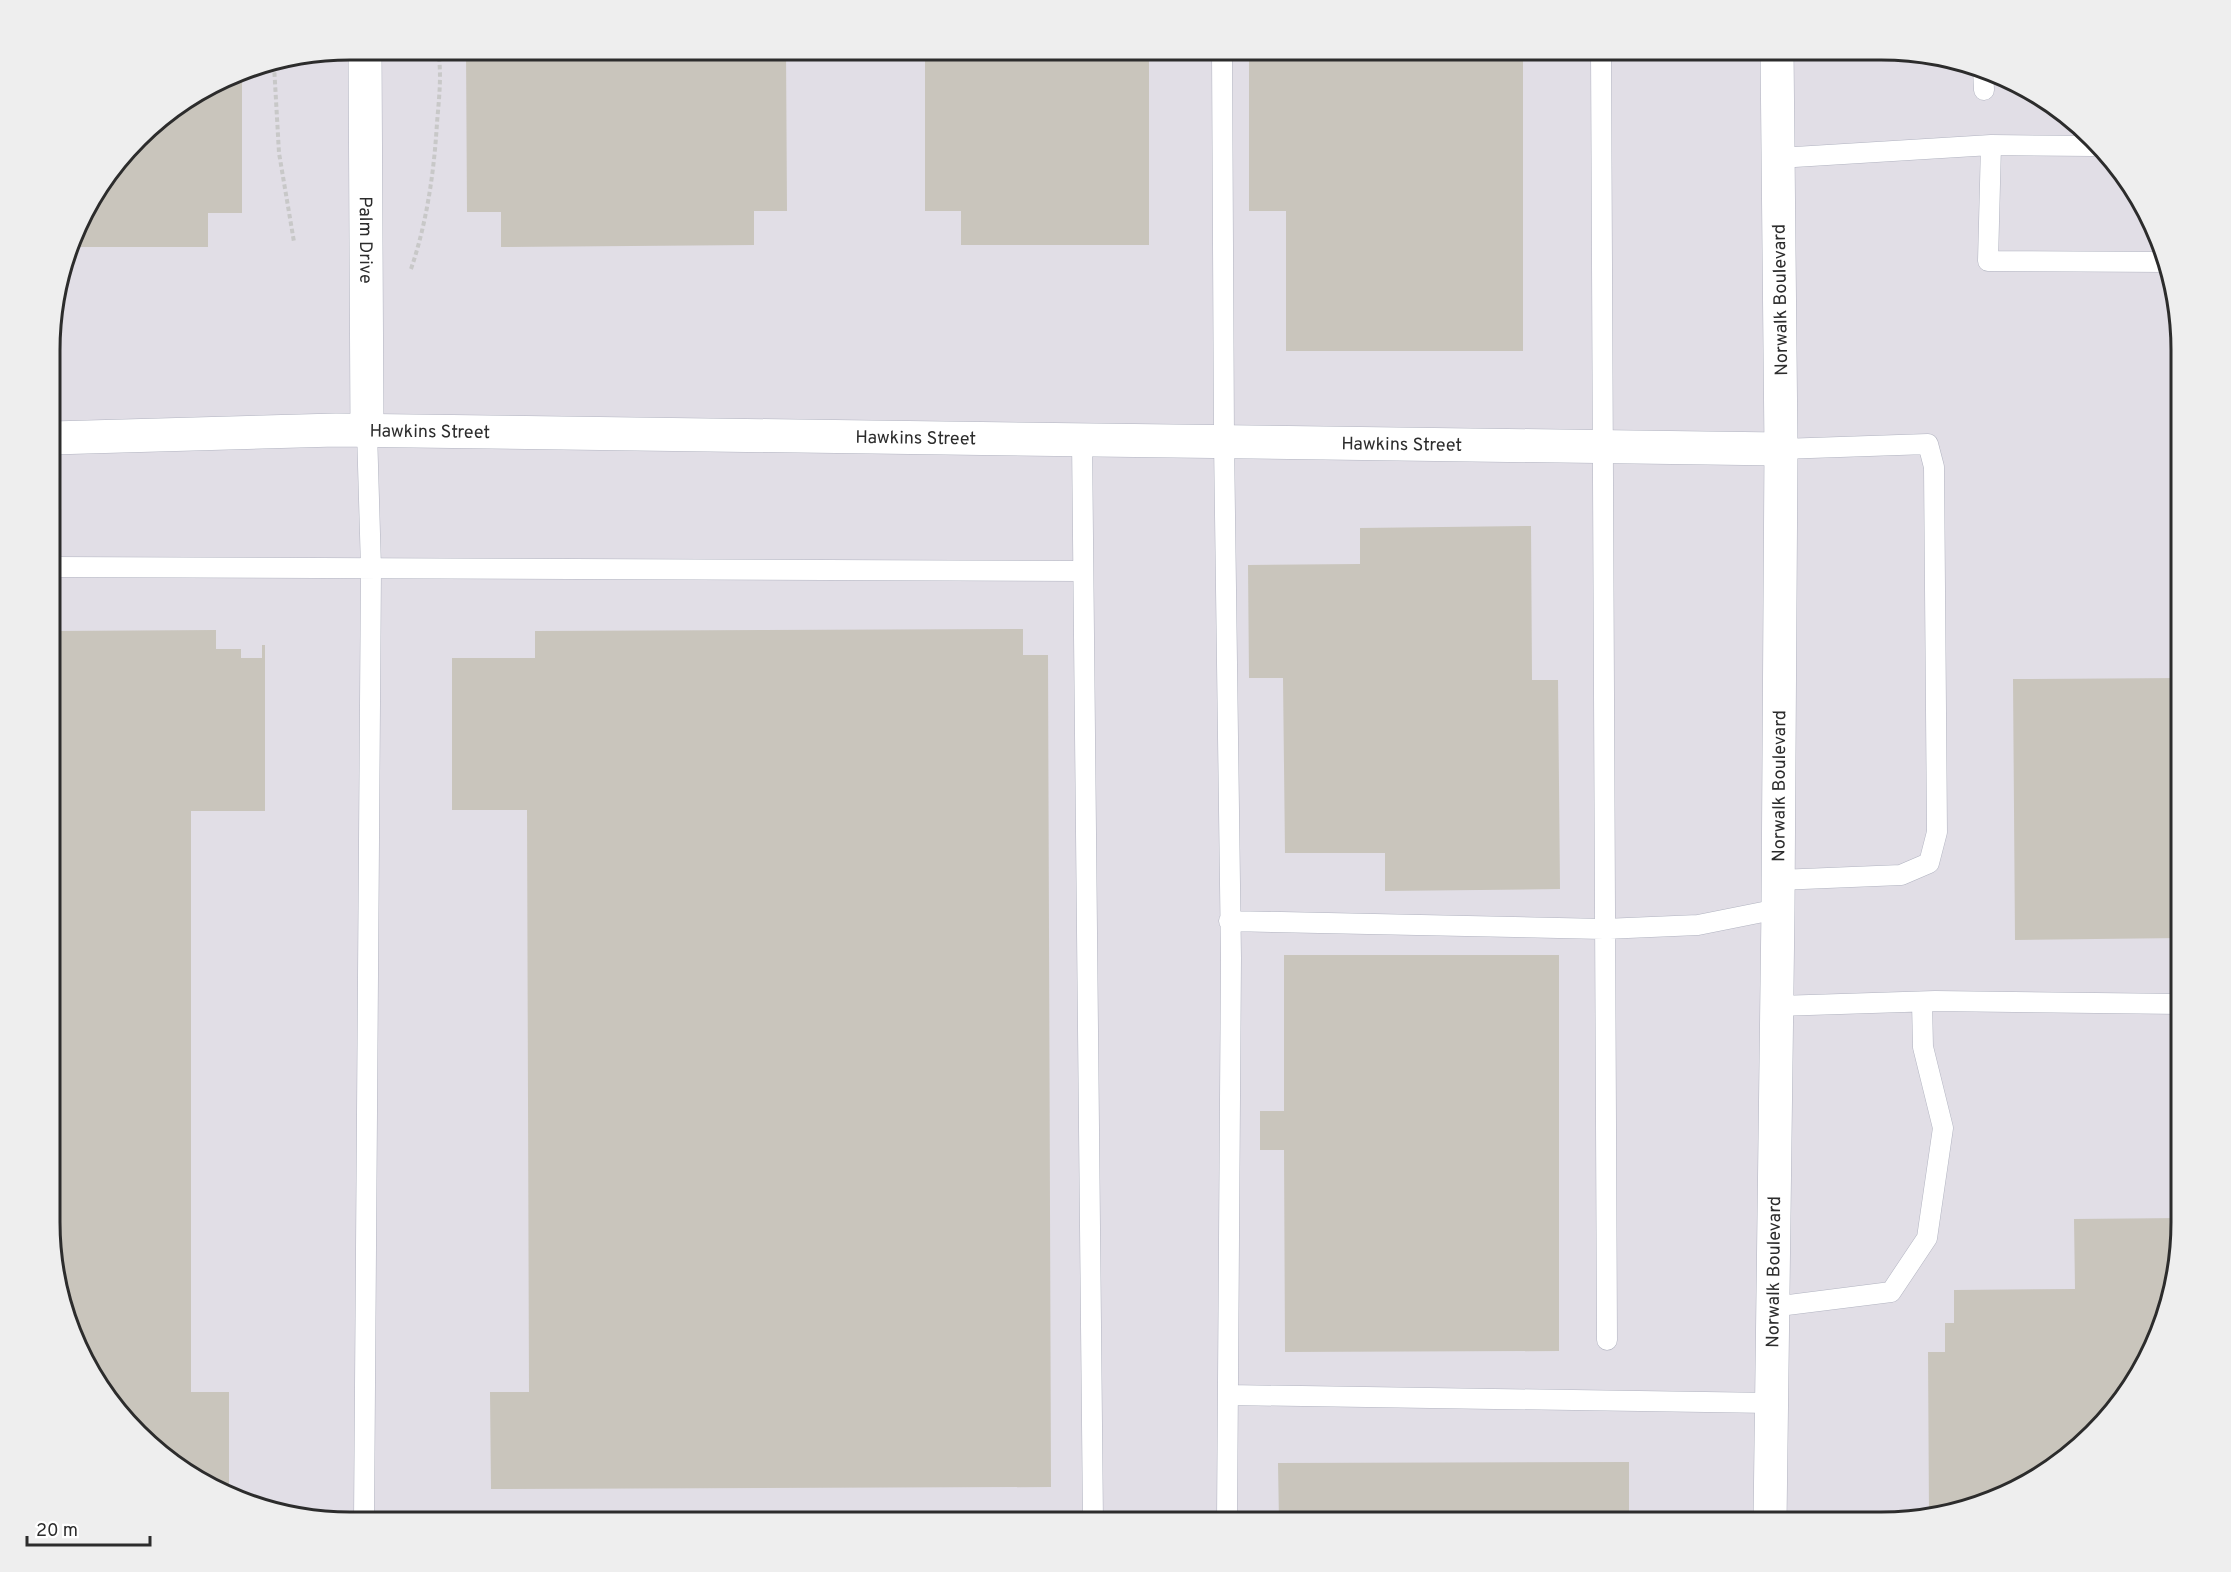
<svg xmlns="http://www.w3.org/2000/svg" width="2231" height="1572" font-family="Overpass,sans-serif">
	<style>
		.industrial { fill: #e1dee6 }
		.building { fill: #c9c5bc }
		.lines { fill: none; stroke-linecap: round; stroke-linejoin: round }
		.service-casing { stroke: #b1b3c0; stroke-width: 21 }
		.minor-casing { stroke: #b1b3c0; stroke-width: 34 }
		.secondary-casing { stroke: #b1b3c0; stroke-width: 34 }
		.path { stroke: #c8c8c8; stroke-width: 4; stroke-dasharray: 4.5 3; stroke-linecap: butt }
		.service { stroke: #fff; stroke-width: 20 }
		.minor { stroke: #fff; stroke-width: 33 }
		.secondary { stroke: #fff; stroke-width: 33 }
		.labels { text-anchor: middle; stroke-width: 4.5; stroke-linejoin: round; paint-order: stroke }
		.street-label { font-size: 18px; fill: #2c2c2c; stroke: #fff }
		.rim { fill: none; stroke: #2c2c2c; stroke-width: 3 }
	</style>
	<rect width="100%" height="100%" fill="#eee7dd"/>
	<path class="industrial" d="M350 50H1900L1978 66 2064 111 2141 200 2171 272 2181 331V1241L2165 1319 2120 1405 2079 1448 2014 1491 1958 1512 1881 1522H331L253 1506 167 1461 90 1372 52 1261V311L81 217 152 124 236 72Z"/>
	<path class="building" d="M466 50H786L787 211H754V245L501 247V212H467Z
		M925 50H1149V245H961V211H925Z
		M1249 50H1523V351H1286V211H1249Z
		M242 71V213H208V247H72L81 217 152 124 236 72Z
		M1531 526 1532 680H1558L1560 889 1385 891V853H1285L1283 678H1249L1248 565 1360 564V528Z
		M1023 629V655H1048L1051 1487 491 1489 490 1392H529L527 810H452V658H535V631Z
		M216 630V649H241V658H262V645H265V811H191V1392H229V1488H220L167 1461 90 1372 52 1261V631Z
		M2181 678V938L2015 940 2013 679Z
		M1284 955H1559V1351L1285 1352 1284 1150H1260V1111H1284Z
		M2181 1218V1241L2165 1319 2120 1405 2079 1448 2014 1491 1958 1512 1929 1516 1928 1352H1945V1323H1954V1290L2075 1289 2074 1219Z
		M1629 1462V1522H1279L1278 1463Z"/>
	<g class="lines">
		<g class="service-casing">
			<path id="service" d="M1222 50 1224 441 1231 958 1227 1522
				M1601 50 1607 1340
				M1983 68 1984 90
				M1991 145 2093 146
				M1778 158 1991 145 1988 261 2167 262
				M1082 439 1093 1522
				M52 567 1083 571
				M1778 880 1901 875 1929 863 1937 832 1934 467 1928 444 1781 449
				M1229 921 1604 929 1698 925 1778 909
				M1777 1006 1935 1001 2181 1004
				M1772 1307 1891 1292 1927 1238 1943 1128 1923 1047 1922 1002
				M1228 1395 1771 1403
				M364 1522 371 568 367 431"/>
		</g>
		<g class="minor-casing">
			<g id="minor">
				<path id="s1" d="M365 50 367 431"/>
				<path id="s2" d="M52 438 336 430 1781 449"/>
			</g>
		</g>
		<g class="secondary-casing">
			<g id="secondary">
				<path id="s3" d="M1770 1522 1778 909 1781 449 1777 50"/>
			</g>
		</g>
		<path class="path" d="M274 65 279 153 294 242
			M411 269C427 222 434 172 437 123 439 98 442 75 438 50"/>
		<use href="#service" class="service"/>
		<use href="#minor" class="minor"/>
		<use href="#secondary" class="secondary"/>
	</g>
	<g class="labels">
		<g class="street-label">
			<text dy="6" stroke="none"><textPath href="#s1" startOffset="190">Palm Drive</textPath></text>
			<text transform="translate(1780 300) rotate(-91)" y="6">Norwalk Boulevard</text>
			<text dy="6" stroke="none"><textPath href="#s2" startOffset="378">Hawkins Street</textPath></text>
			<text dy="6" stroke="none"><textPath href="#s2" startOffset="864">Hawkins Street</textPath></text>
			<text dy="6" stroke="none"><textPath href="#s2" startOffset="1350">Hawkins Street</textPath></text>
			<text dy="6" stroke="none"><textPath href="#s3" startOffset="736">Norwalk Boulevard</textPath></text>
			<text dy="6" stroke="none"><textPath href="#s3" startOffset="250">Norwalk Boulevard</textPath></text>
		</g>
	</g>
	<path d="M0 0H2231V1572H0ZM350 60H1881A290 290 0 0 1 2171 350V1222A290 290 0 0 1 1881 1512H350A290 290 0 0 1 60 1222V350A290 290 0 0 1 350 60Z" fill="#eee" fill-rule="evenodd"/>
	<path class="rim" d="M350 60H1881A290 290 0 0 1 2171 350V1222A290 290 0 0 1 1881 1512H350A290 290 0 0 1 60 1222V350A290 290 0 0 1 350 60Z"/>
	<path d="M27 1536v9h123v-9" fill="none" stroke="#2c2c2c" stroke-width="3"/>
	<text x="36" y="1536" font-size="18" fill="#2c2c2c" stroke="#ffffff" stroke-width="4.5" paint-order="stroke">20 m</text>
</svg>
